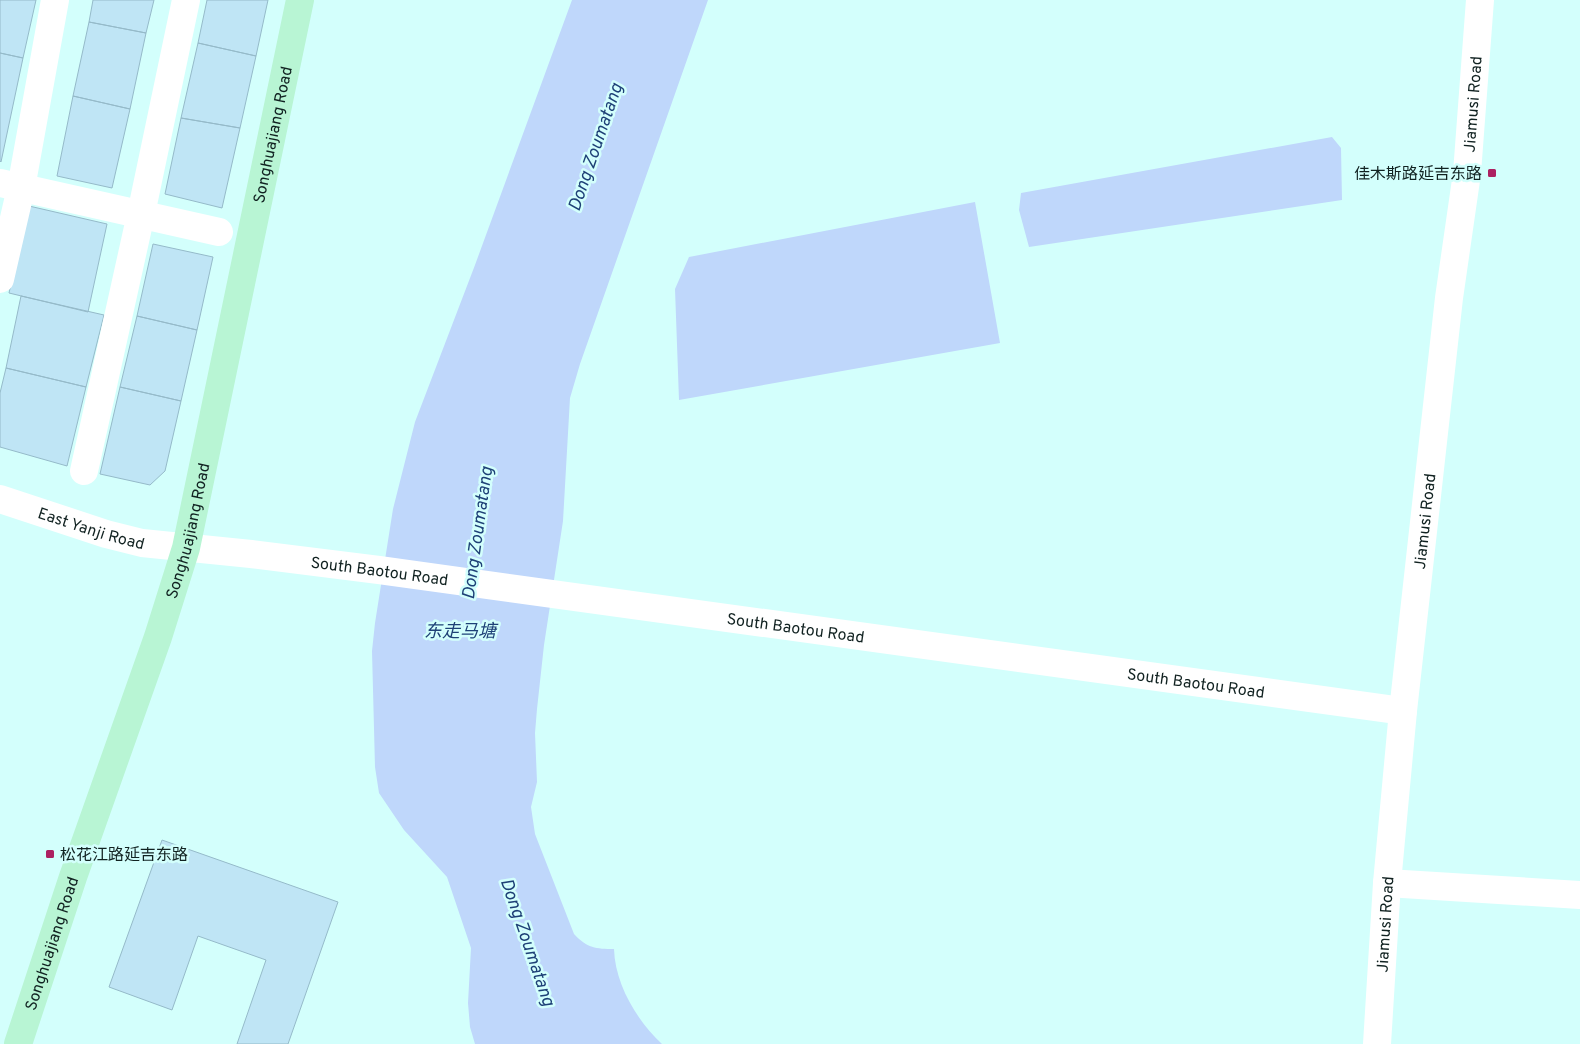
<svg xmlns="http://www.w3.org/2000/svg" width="1580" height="1044" font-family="Overpass,'Noto Sans SC',sans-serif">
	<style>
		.water { fill: #bfd7fb }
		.building { fill: #bfe5f5; stroke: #95bac9 }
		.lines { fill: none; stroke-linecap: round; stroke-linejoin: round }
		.minor { stroke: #fff; stroke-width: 28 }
		.major { stroke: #b8f5d4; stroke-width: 28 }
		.poi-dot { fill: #ac2161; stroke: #d3fffc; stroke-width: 2 }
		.labels { text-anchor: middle; stroke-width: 5; stroke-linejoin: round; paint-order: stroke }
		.street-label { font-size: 16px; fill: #112221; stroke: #d3fffc }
		.poi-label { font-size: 16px; fill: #112221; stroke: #d3fffc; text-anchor: end }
		.water-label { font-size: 18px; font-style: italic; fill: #1e4177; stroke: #d3fffc }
	</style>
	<rect width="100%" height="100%" fill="#d3fffc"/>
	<path class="water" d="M572 0H708L580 364 570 398 563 521 544 645 537 709 535 733 537 782 531 807 535 834 574 934C587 948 596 949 614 949 615 984 637 1021 662 1044H475L470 1027 468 1003 471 948 447 877 404 830 379 793 375 767 372 651 375 623 393 509 415 422 475 265Z
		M1332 137 1341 148 1342 200 1029 247 1019 210 1021 193Z
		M975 202 1000 343 679 400 675 289 689 257Z"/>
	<path class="building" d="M0 0H36L23 58 0 53Z
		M93 0H154L146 33 89 22Z
		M207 0H268L256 56 198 43Z
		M89 22 146 33 130 109 73 96Z
		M198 43 256 56 240 128 181 118Z
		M0 53 23 58 1 162 0 161Z
		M73 96 130 109 112 188 57 176Z
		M181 118 240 128 222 208 165 194Z
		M29 206 107 224 88 312 9 293Z
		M153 244 213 257 197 330 137 316Z
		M21 296 104 315 86 387 6 368Z
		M137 316 197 330 181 401 120 387Z
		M6 368 86 387 67 466 0 447V393Z
		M120 387 181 401 165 471 150 485 100 474Z
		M162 840 338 902 288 1044H237L266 960 198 936 172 1010 109 987Z"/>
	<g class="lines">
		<g class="minor">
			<path d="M0 183 219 232"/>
			<path d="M0 279 21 188 55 0"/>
			<path d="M84 471 141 214 186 0"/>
			<path id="s1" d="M0 499 106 534 142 543 251 554 379 570 1403 711"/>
			<path d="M1387 883 1580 895"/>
			<path id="s2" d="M1377 1044 1387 883 1403 711 1449 298 1467 173 1480 0"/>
		</g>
		<path class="major" id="s3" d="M18 1044 73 877 158 637 186 548 300 0"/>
	</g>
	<g class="poi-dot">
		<rect x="1487" y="168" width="10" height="10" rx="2.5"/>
		<rect x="45" y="849" width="10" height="10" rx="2.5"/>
	</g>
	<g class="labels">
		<g class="street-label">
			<text dy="6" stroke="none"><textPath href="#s2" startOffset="945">Jiamusi Road</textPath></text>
			<text dy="6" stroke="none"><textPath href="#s3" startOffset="946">Songhuajiang Road</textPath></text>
			<text dy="6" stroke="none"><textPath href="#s2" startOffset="525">Jiamusi Road</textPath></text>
			<text dy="6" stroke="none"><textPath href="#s1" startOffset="96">East Yanji Road</textPath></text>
			<text dy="6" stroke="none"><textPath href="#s3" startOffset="541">Songhuajiang Road</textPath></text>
			<text dy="6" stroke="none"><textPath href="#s1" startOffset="388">South Baotou Road</textPath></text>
			<text dy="6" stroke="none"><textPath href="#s1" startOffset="808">South Baotou Road</textPath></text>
			<text dy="6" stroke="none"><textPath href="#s1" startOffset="1212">South Baotou Road</textPath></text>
			<text dy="6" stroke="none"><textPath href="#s2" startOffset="120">Jiamusi Road</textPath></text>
			<text dy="6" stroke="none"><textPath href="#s3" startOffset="106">Songhuajiang Road</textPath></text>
		</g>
		<g class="poi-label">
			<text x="1482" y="179">佳木斯路延吉东路</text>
			<text x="60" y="860" text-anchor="start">松花江路延吉东路</text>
		</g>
		<g class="water-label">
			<text transform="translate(595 147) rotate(-71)" y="6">Dong Zoumatang</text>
			<text transform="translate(477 533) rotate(-82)" y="6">Dong Zoumatang</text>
			<text x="460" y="637">东走马塘</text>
			<text transform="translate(528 942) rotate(71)" y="6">Dong Zoumatang</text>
		</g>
	</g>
</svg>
